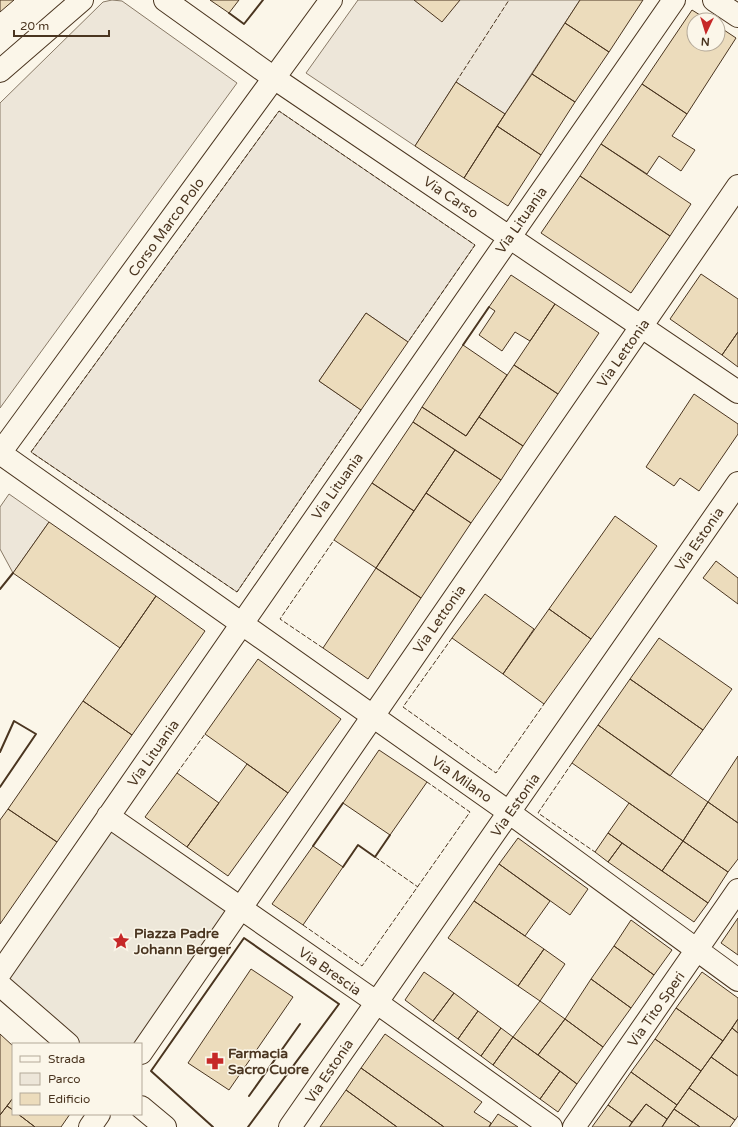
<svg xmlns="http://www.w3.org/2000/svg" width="738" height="1127" font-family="'Varela Round',sans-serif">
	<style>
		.green { fill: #ede6d9; stroke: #887966 }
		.parking { fill: #ede7d9; stroke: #887966 }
		.building { fill: #ecdcbc; stroke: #4a3520 }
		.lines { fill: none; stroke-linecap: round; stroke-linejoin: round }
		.minor-casing { stroke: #4a3520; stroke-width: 24 }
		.tertiary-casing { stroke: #4a3520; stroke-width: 24 }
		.minor { stroke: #fbf6e9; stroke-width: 22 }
		.tertiary { stroke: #fbf6e9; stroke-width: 22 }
		.fence { stroke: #4a3520; stroke-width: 1; stroke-dasharray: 5 2; stroke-linecap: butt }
		.wall { stroke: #4a3520; stroke-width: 2 }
		.labels { text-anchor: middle; stroke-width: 3; stroke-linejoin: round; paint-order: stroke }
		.street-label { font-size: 14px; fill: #4a3520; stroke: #fbf6e9 }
		.poi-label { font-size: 14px; font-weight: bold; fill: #4a3520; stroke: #fbf6e9; text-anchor: start }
	</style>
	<rect width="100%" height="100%" fill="#fbf6e9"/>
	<path class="green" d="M112 0 122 1 237 83 0 408V103L103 2Z
		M358 0H580L505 114 456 82 415 146 306 73Z
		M279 111 475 245 408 342 366 313 319 381 361 410 237 592 31 452Z
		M9 494 49 522 13 573 0 549V507Z"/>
	<path class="parking" d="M108 816 241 909 141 1044H68L0 973Z"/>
	<path class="building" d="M0 0H14L0 12Z
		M210 0H239L229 13Z
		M414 0H460L442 22Z
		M580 0H643L609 52 565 23Z
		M692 10 708 20H694V44H718V26L736 38 687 114 642 84Z
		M565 23 609 52 575 102 532 74Z
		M532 74 575 102 541 155 497 126Z
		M456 82 505 114 464 178 415 146Z
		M642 84 687 114 672 136 695 150 681 171 659 156 647 174 601 144Z
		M497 126 541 155 508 206 464 178Z
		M601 144 691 204 670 236 580 176Z
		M580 176 670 236 631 293 541 233Z
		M701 274 738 299V332L722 355 670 319Z
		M511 275 555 304 530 341 515 332 502 351 479 335 495 311 489 307Z
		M555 304 599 333 558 394 514 365Z
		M366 313 408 342 361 410 319 381Z
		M738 332V367L722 355Z
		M463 345 507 375 466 436 422 407Z
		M514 365 558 394 523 446 479 417Z
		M694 394 738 424V434L699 491 680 478 674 486 646 467Z
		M422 407 466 436 479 417 523 446 501 480 413 422Z
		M413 422 455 450 414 511 372 483Z
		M455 450 501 480 471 523 426 493Z
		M372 483 414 511 376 568 334 540Z
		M426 493 471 523 421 598 376 568Z
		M615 516 657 546 591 639 549 609Z
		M49 522 156 596 120 648 13 573Z
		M716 561 738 578V604L703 578Z
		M376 568 421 598 368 679 323 648Z
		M485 594 534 629 503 674 452 638Z
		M156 596 205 631 132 735 83 701Z
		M549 609 591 639 544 704 503 674Z
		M659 638 732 689 703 730 630 679Z
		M258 659 341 719 288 793 205 734Z
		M630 679 703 730 670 776 598 725Z
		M83 701 132 735 57 842 8 809Z
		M598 725 708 802 683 841 572 763Z
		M379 750 427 782 390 835 343 803Z
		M738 756V823L708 802Z
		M247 764 288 793 228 876 187 847Z
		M177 773 219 803 187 847 145 817Z
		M708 802 738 823V859L728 872 683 841Z
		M629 803 683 841 662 871 608 833Z
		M8 809 57 842 0 924V820Z
		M608 833 622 843 608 862 595 852Z
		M518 838 588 889 570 915 499 864Z
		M683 841 728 872 708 903 662 871Z
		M622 843 708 903 694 922 608 862Z
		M313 846 343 867 303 925 272 904Z
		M499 864 550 901 525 936 474 901Z
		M474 901 544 949 518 986 448 938Z
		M738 918V955L721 943Z
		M631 920 672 950 654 975 614 946Z
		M614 946 654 975 631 1008 591 979Z
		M544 949 565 964 540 1001 518 986Z
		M251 969 293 997 229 1090 188 1063Z
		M424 972 454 993 433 1021 405 1000Z
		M702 972 738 998V1019L723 1041 676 1008Z
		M591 979 631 1008 603 1047 565 1019Z
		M454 993 478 1011 458 1039 433 1021Z
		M540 1001 565 1019 538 1055 513 1037Z
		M676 1008 723 1041 701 1071 655 1039Z
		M478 1011 501 1028 481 1056 458 1039Z
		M565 1019 603 1047 577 1084 538 1055Z
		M738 1019V1033L732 1028Z
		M501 1028 513 1037 493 1065 481 1056Z
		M732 1028 738 1033V1076L711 1057Z
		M0 1034 13 1046V1098L0 1115Z
		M385 1034 482 1102 474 1112 491 1123 489 1127H444L361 1068Z
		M513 1037 560 1071 540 1099 493 1065Z
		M655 1039 701 1071 677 1105 631 1072Z
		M711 1057 738 1076V1116L735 1120 689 1088Z
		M361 1068 444 1127H397L346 1090Z
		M560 1071 577 1084 558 1112 540 1099Z
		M631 1072 677 1105 667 1119 646 1104 632 1122 608 1105Z
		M689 1088 735 1120 730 1127H700L674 1109Z
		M346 1090 397 1127H320Z
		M13 1098V1110L7 1106Z
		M646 1104 667 1119 662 1127H629Z
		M608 1105 632 1122 629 1127H592Z
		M7 1106 13 1110V1114H18L35 1127H0V1115Z
		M674 1109 700 1127H662Z
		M18 1114H70L61 1127H35Z
		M498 1114 518 1127H489Z"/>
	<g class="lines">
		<g class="minor-casing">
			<path id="minor" d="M165 0 274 78 738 392
				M714 0 738 16
				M0 71 82 0
				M0 453 510 813 738 980
				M108 816 376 1002 551 1127
				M0 973 674 0
				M0 985 68 1044
				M141 1053 738 186
				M141 1107 165 1127
				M90 1127 99 1114
				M290 1127 738 483
				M574 1127 738 890"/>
		</g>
		<g class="tertiary-casing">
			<path id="tertiary" d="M0 453 331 0"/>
		</g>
		<use href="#minor" class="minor"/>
		<use href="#tertiary" class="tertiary"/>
		<path class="fence" d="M456 82 509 0
			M361 410 237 592 31 452 279 111 475 245 408 342
			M452 638 403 707 496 773 544 704
			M323 648 280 619 334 540
			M572 763 538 813 595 852
			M177 773 205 734
			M375 857 418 887
			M303 925 362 966 470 812 427 782"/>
		<path class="wall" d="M229 13 244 24 263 0
			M463 345 489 307
			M0 589 13 573
			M0 752 14 721 36 734 0 787
			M313 846 343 803
			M343 867 358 845 375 857 390 835
			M249 1096 300 1024
			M213 1127 151 1071 244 938 339 1004 248 1127"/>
	</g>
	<defs>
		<g id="sight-bare" transform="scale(1.38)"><path d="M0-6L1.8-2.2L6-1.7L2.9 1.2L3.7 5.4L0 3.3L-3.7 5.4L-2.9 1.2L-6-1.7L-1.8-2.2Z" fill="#c62828" stroke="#fbf6e9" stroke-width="2.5" paint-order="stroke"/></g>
		<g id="pharmacy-bare" transform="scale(1.38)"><path d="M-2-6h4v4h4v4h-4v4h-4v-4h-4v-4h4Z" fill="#c62828" stroke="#fbf6e9" stroke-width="2.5" paint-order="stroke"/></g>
	</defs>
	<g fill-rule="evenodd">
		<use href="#sight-bare" x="121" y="941"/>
		<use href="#pharmacy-bare" x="215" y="1061"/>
	</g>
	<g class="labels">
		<g class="street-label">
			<text transform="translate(451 197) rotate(34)" y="5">Via Carso</text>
			<text transform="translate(521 220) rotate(-55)" y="5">Via Lituania</text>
			<text transform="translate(166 227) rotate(-54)" y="5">Corso Marco Polo</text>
			<text transform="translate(623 353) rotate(-55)" y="5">Via Lettonia</text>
			<text transform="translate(337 486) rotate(-55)" y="5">Via Lituania</text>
			<text transform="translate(699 539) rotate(-55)" y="5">Via Estonia</text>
			<text transform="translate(439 619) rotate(-55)" y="5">Via Lettonia</text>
			<text transform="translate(153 753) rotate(-55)" y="5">Via Lituania</text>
			<text transform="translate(462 779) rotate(35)" y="5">Via Milano</text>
			<text transform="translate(515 805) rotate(-55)" y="5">Via Estonia</text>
			<text transform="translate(330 971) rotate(35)" y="5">Via Brescia</text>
			<text transform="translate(656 1009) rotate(-55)" y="5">Via Tito Speri</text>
			<text transform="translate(329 1071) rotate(-56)" y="5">Via Estonia</text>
		</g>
		<g class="poi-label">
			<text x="134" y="938">Piazza Padre<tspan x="134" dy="16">Johann Berger</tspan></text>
			<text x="228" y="1058">Farmacia<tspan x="228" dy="16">Sacro Cuore</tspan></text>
		</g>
	</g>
	<rect x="12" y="1043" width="130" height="72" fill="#fbf6e9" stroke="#b4a999"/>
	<rect x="20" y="1056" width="20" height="6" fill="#fbf6e9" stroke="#b4a999"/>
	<text x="48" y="1063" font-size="12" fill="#4a3520">Strada</text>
	<rect x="20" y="1073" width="20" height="12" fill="#ede6d9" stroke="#b4a999"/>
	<text x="48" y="1083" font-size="12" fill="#4a3520">Parco</text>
	<rect x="20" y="1093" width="20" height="12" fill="#ecdcbc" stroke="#b4a999"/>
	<text x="48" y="1103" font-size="12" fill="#4a3520">Edificio</text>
	<g transform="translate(706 32) rotate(184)"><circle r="19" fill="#fbf6e9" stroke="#b4a999"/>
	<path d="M0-3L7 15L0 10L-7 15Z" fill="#c62828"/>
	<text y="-6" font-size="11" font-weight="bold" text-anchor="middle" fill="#4a3520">N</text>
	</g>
	<path d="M14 30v6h95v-6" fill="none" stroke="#4a3520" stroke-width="2"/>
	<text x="20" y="30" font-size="12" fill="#4a3520" stroke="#fbf6e9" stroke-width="3" paint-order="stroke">20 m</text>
</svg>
